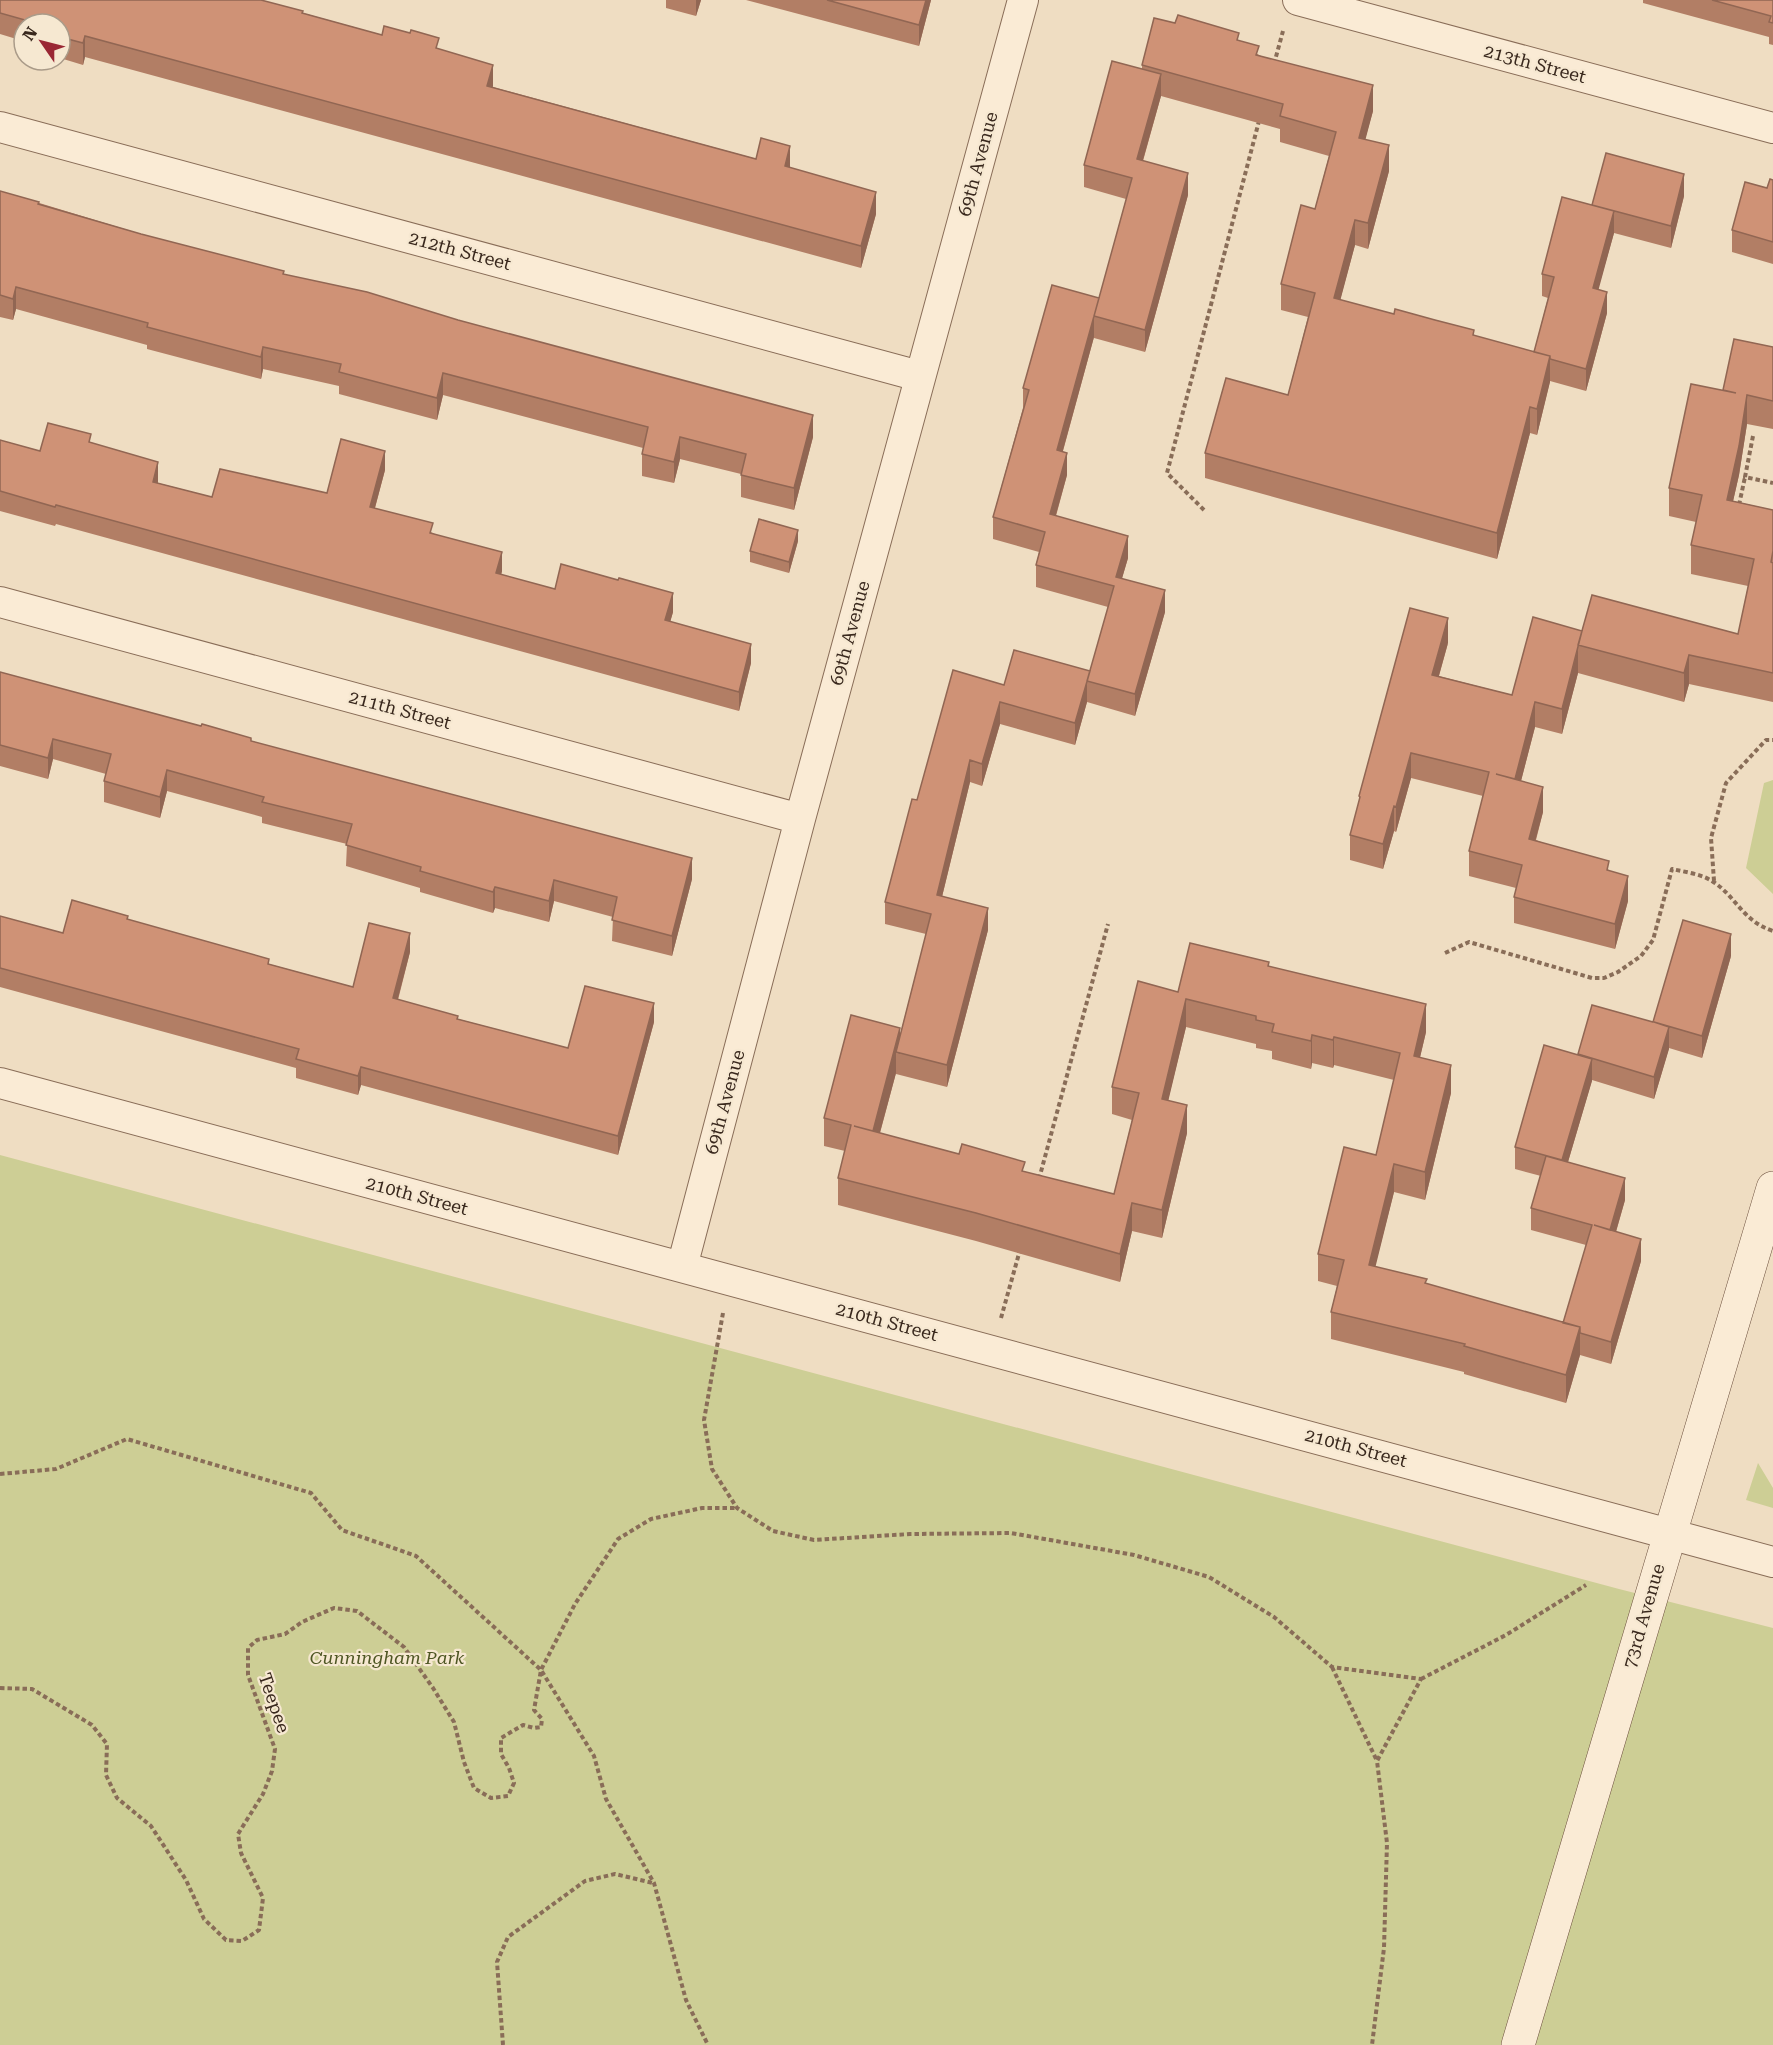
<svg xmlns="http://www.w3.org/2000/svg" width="1773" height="2045" font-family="'Roboto Serif',serif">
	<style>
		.green { fill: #cdce95 }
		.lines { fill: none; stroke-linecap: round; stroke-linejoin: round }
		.street-casing { stroke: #896d58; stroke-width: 32 }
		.secondary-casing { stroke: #6b4e3c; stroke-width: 34 }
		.path { stroke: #896d58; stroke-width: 4; stroke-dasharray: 4.5 3; stroke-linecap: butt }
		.street { stroke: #faebd5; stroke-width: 30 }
		.secondary { stroke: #faebd5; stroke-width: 33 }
		.wall { fill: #b27e65 }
		.shaded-wall { fill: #916653 }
		.building { fill: #cf9276; stroke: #916653; stroke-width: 1.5 }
		.labels { text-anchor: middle; stroke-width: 4.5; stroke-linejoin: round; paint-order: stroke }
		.street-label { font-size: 18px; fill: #39281d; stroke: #f6e8d1 }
		.park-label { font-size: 18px; font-style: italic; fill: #4e5623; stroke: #f6e8d1 }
	</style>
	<rect width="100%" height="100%" fill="#efddc2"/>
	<path class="green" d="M1773 780V894L1746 868 1764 783Z
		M0 1155 1619 1589 1773 1628V2045H0Z
		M1758 1463 1773 1488V1508L1746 1500Z"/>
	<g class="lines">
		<g class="street-casing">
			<path id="street" d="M1298 0 1773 128
				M0 127 919 376
				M0 602 800 819
				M0 1083 1773 1562
				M682 1267 800 819 1023 0"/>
		</g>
		<g class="secondary-casing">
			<path id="secondary" d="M1518 2045 1773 1188"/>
		</g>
		<path class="path" d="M1274 64 1283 31
			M1753 436 1745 477 1773 483
			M1739 505 1745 477
			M1204 510 1167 473 1259 121
			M1714 881 1711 838 1726 783 1766 740H1773
			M1445 953 1469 942 1592 978H1604L1618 972 1641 956 1653 940 1672 869C1685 872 1701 874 1712 881 1736 896 1742 921 1773 931
			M1039 1179 1108 924
			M723 1313 704 1420 712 1469 737 1508 773 1531 814 1540 910 1534 1011 1533 1134 1555 1209 1577 1274 1617 1332 1667 1421 1679 1377 1761 1387 1843 1384 1948 1372 2045
			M1001 1318 1020 1250
			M0 1474 56 1469 127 1439 311 1493 342 1530 416 1556 541 1670 594 1756 606 1799 654 1883 686 2000 708 2045
			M1332 1667 1377 1761
			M1421 1679 1506 1635 1586 1585
			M0 1688 32 1689 92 1725 107 1744 106 1775 117 1798 151 1826 186 1880 204 1919 226 1940 242 1941 259 1930 263 1898 241 1853 238 1834 263 1794 272 1771 275 1749 248 1675V1648L257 1640 285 1634 302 1622 334 1608 357 1611 404 1647 433 1688 454 1722 464 1762 474 1788 491 1798 508 1796 514 1783 509 1768 501 1754V1738L523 1725 534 1728 541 1727 542 1719 534 1710 541 1670 575 1604 618 1539 651 1519 702 1508H737
			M503 2045 497 1962 508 1937 585 1881 615 1874 653 1883"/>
		<use href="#street" class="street"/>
		<use href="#secondary" class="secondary"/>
	</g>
	<path class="wall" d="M0 0 303 13 382 35 439 49 493 87 790 168 876 214 861 268 85 57 83 65 60 58V24H24V49H23V41L0 34Z
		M666 0H701L696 16 666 8Z
		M746 0H931L919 46Z
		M1643 0H1773V45L1769 44V37L1643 3Z
		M1239 41 1259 55 1373 111 1365 139 1389 171 1368 249 1355 245 1340 300 1534 352 1548 298 1542 296V274L1592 205 1684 196 1671 248 1614 233 1598 289 1607 313 1586 391 1550 381 1537 435 1530 433 1497 559 1205 478V453L1288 395 1308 317 1281 310V284L1315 209 1329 156 1280 142V129L1161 96 1143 161 1188 195 1145 352 1094 338V337L1063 451 1067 475 1056 516 1128 558 1122 578 1165 612 1135 716 1087 702 1075 745 1000 724 982 786 970 782 942 897 988 930 947 1087 896 1074V1073L880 1133 1025 1172 1114 1194 1132 1120 1112 1114V1087L1178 992 1269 966 1426 1032 1420 1057 1451 1093 1425 1200 1394 1192 1375 1266 1427 1284 1563 1323 1586 1245 1531 1230V1208L1541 1176 1515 1169V1147L1578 1055 1653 1022 1731 956 1702 1058 1669 1048 1654 1099 1592 1080 1568 1162 1625 1200 1616 1232 1641 1261 1611 1364 1580 1355 1566 1403 1464 1374V1372L1331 1339V1312L1337 1286 1318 1281V1254L1376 1155 1394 1080 1334 1065 1333 1068 1312 1063 1311 1069 1272 1059V1051L1256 1048V1044L1186 1027 1168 1100 1187 1133 1162 1238 1132 1231 1120 1282 976 1241 838 1205V1178L845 1151 824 1146V1118L900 1035 926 934 885 924V902L917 800 1004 685 1090 671 1108 607 1036 587V565L1039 552 993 539V517L1023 408V388L1099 299 1126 199 1084 187V165L1142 69V65Z
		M1773 180V264L1732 252V230L1767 188Z
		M0 191 141 234 284 274 813 437 794 510 741 497V474L680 459 674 483 642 476V454L643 448 443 395 437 420 339 394V386L263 369 261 379 147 349V345L16 309 13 320 0 317Z
		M1773 347V429L1747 424 1739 475 1733 501 1773 510V702L1689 684 1684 702 1578 673 1562 734 1535 727 1521 781 1543 812 1536 840 1609 870 1628 901 1615 949 1514 923V897L1516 888 1469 876V851L1483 796 1411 778 1396 832 1394 831 1383 869 1350 860V835L1359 804V796L1448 643 1439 676 1512 695 1582 631 1738 634 1748 586 1691 574V545L1696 522 1669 516V488L1723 390Z
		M0 440 40 451 91 442 158 481V483L212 497 327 493 385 470 375 508 433 533 502 571 501 575 555 589 673 612 670 622 751 663 739 711 56 524 55 526 0 511Z
		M798 541 789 573 750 562V551Z
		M0 672 251 741 692 879 672 956 612 941 613 917 554 901 549 922 495 908 493 913 420 892V888L346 866 347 844 262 823V817L167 791 160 818 104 802V781L106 774 53 759 48 779 0 766Z
		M0 916 63 933 128 920 269 964 353 987 410 952 398 1000 458 1019 568 1048 654 1022 618 1155 361 1085 358 1095 296 1078V1068L0 987Z"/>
	<path class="shaded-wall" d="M696 0H701L696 16Z
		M926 0H931L919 46V25Z
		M85 36V57L83 65V43Z
		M493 65V86L487 107V86Z
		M1161 74V96L1137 181V159Z
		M1373 85V111L1359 164V138Z
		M1389 145V171L1368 249V223Z
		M790 146V168L785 166Z
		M1188 173V195L1145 352V330Z
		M1684 174V196L1671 248V226Z
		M876 192V214L861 268V246Z
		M1614 211V233L1593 310V288Z
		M1355 220V245L1334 324V298Z
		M16 287V309L13 320V299Z
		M1607 292V313L1586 391V369Z
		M1094 316V337L1057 472V450Z
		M263 347V369L261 379V357Z
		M1550 356V382L1537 435V409Z
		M443 373V395L437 420V398Z
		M1747 395V424L1739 475 1727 528V500Z
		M1530 407V433L1497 559V533Z
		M813 415V437L794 510V488Z
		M680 437V459L674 483V462Z
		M385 451V470L370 526V507Z
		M1067 453V475L1050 536V514Z
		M158 462V481L153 501V482Z
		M798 530V541L789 573V562Z
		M1128 536V558L1116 599V577Z
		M502 552V571L496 593V573Z
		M1165 590V612L1135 716V694Z
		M673 593V612L665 640V620Z
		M1448 618V643L1432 700V675Z
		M751 644V663L739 711V692Z
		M1578 648V673L1562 734V709Z
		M1689 655V684L1684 702V673Z
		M1087 681V702L1075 745V723Z
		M1000 702V724L982 786V764Z
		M1535 702V727L1515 804V779Z
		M53 739V759L48 779V758Z
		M1411 753V778L1396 832V807Z
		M970 760V782L937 917V895Z
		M167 770V791L160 818V797Z
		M1543 787V812L1529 864V839Z
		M1394 806V831L1383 869V844Z
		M692 858V879L672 956V936Z
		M1628 876V901L1615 949V924Z
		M554 880V901L549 922V901Z
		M495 887V908L493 913V892Z
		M988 908V930L947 1087V1065Z
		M410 933V952L393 1017V998Z
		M1731 934V956L1702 1058V1036Z
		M1186 999V1027L1162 1127V1099Z
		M654 1003V1022L618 1155V1136Z
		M1426 1004V1032L1414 1083V1056Z
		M1669 1027V1049L1654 1099V1077Z
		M900 1028V1054L896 1052V1073L873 1158V1131Z
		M1312 1035V1063L1311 1069V1041Z
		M1334 1037V1065L1333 1068V1040Z
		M1592 1059V1081L1562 1182V1160Z
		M1451 1065V1093L1425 1200V1172Z
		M361 1067V1085L358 1095V1076Z
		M1187 1105V1133L1162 1238V1210Z
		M1394 1164V1192L1369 1293V1265Z
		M1625 1178V1200L1610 1252V1230Z
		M1132 1203V1231L1120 1282V1254Z
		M1641 1239V1261L1611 1364V1342Z
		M1580 1327V1355L1566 1403V1375Z"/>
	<path class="building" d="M0 0H261L303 11 302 13 382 35 384 26 410 33 411 30 439 38 436 48 493 65 487 86 756 159 761 138 790 146 785 166 876 192 861 246 85 36 83 43 60 37V24H24V27H23L25 20 0 13Z
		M827 0H926L919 25Z
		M1712 0H1773V23L1769 22 1771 16Z
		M1178 15 1239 33 1237 40 1259 46 1256 55 1373 85 1359 138 1389 145 1368 223 1355 220 1334 298 1394 314 1395 309 1435 320 1474 330 1473 335 1550 356 1537 409 1530 407 1497 533 1205 453 1226 378 1288 395 1315 293 1281 284 1301 205 1315 209 1336 132 1280 116 1283 104 1142 65 1154 18 1175 23Z
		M1112 61 1161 74 1137 159 1188 173 1145 330 1094 316 1132 178 1084 165Z
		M1606 153 1684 174 1671 226 1592 205Z
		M1770 179 1773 180V242L1732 230 1745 182 1767 188Z
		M0 191 39 202 38 204 141 234 284 271 283 274 367 292 458 320 813 415 794 488 741 475 746 454 680 437 674 462 642 454 648 427 443 373 437 398 339 372 341 364 263 347 261 357 147 327 148 323 16 287 13 299 0 295Z
		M1562 197 1614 211 1593 288 1607 292 1586 369 1550 359V356L1534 352 1554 277 1542 274Z
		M1052 285 1099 298 1057 450 1067 453 1050 514 1128 536 1116 577 1165 590 1135 694 1087 681 1114 586 1036 565 1045 532 993 517 1029 390 1023 388Z
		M1734 339 1773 347V401L1747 395 1739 446 1727 500 1773 510V551L1771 562 1773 563V673L1689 655 1684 673 1578 645 1592 595 1738 634 1754 559 1691 545 1702 495 1669 488 1691 384 1736 393 1723 390Z
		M48 423 91 434 89 442 158 462 153 482 212 497 220 469 327 493 341 439 385 451 370 507 433 523 430 533 502 552 496 573 555 589 561 564 618 580 619 578 673 593 665 620 751 644 739 692 56 505 55 507 0 491V440L40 451Z
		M759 519 798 530 789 562 750 551Z
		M1410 608 1448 618 1432 675 1512 695 1533 617 1582 631 1562 709 1535 702 1515 779 1496 774 1543 787 1529 839 1609 861 1607 870 1628 876 1615 924 1514 897 1522 865 1469 851 1489 772 1411 753 1396 807 1394 806 1383 844 1350 835 1360 797 1359 796Z
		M1014 650 1090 671 1075 723 1000 702 982 764 970 760 937 895 988 908 947 1065 896 1052 931 914 885 902 912 799 917 800 953 670 1004 685Z
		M0 672 201 726 202 724 251 738V741L692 858 672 936 612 920 617 897 554 880 549 901 495 887 493 892 420 871 421 867 346 845 352 824 262 802 264 797 167 770 160 797 104 781 111 754 53 739 48 758 0 745Z
		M72 900 128 916 127 919 269 959 268 964 353 987 369 923 410 933 393 998 458 1016 457 1019 568 1048 585 986 654 1003 618 1136 361 1067 358 1076 296 1059 299 1049 0 968V916L63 933Z
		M1683 920 1731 934 1702 1036 1654 1022 1669 1027 1654 1077 1578 1054 1592 1005 1653 1022Z
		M1190 943 1269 962 1268 966 1426 1004 1414 1056 1451 1065 1425 1172 1394 1164 1369 1265 1427 1279 1425 1283 1580 1327 1566 1375 1464 1346 1465 1344 1331 1312 1344 1260 1318 1254 1344 1147 1376 1155 1400 1053 1334 1037 1333 1040 1312 1035 1311 1041 1272 1032 1274 1024 1256 1020V1016L1186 999 1162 1099 1187 1105 1162 1210 1132 1203 1120 1254 976 1213 838 1178 851 1125 824 1118 851 1015 900 1028 873 1131 854 1126 959 1154 962 1144 1025 1162 1022 1171 1114 1194 1139 1093 1112 1087 1138 981 1178 992Z
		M1544 1045 1592 1059 1562 1160 1515 1147Z
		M1546 1156 1625 1178 1610 1230 1594 1225 1641 1239 1611 1342 1580 1333V1327L1563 1323 1592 1225 1531 1208Z"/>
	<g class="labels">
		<g class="street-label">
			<text transform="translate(1535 64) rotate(15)" y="6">213th Street</text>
			<text transform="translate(978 164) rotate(-75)" y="6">69th Avenue</text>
			<text transform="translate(460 251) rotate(15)" y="6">212th Street</text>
			<text transform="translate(850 633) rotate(-75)" y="6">69th Avenue</text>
			<text transform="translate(400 710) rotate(15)" y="6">211th Street</text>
			<text transform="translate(725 1102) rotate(-75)" y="6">69th Avenue</text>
			<text transform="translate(417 1196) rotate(15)" y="6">210th Street</text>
			<text transform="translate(887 1322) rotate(15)" y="6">210th Street</text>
			<text transform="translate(1356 1448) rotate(15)" y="6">210th Street</text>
			<text transform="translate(1644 1616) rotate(-74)" y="6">73rd Avenue</text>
			<text transform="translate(274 1703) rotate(71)" y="6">Teepee</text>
		</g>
		<g class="park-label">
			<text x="387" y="1664">Cunningham Park</text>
		</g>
	</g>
	<g transform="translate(42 42) rotate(305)"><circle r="28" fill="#f6e8d1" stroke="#aa9b89" stroke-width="1.5"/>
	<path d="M0-4.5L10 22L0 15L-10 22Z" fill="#9a2734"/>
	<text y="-9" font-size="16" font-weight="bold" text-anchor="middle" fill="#39281d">N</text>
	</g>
</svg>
